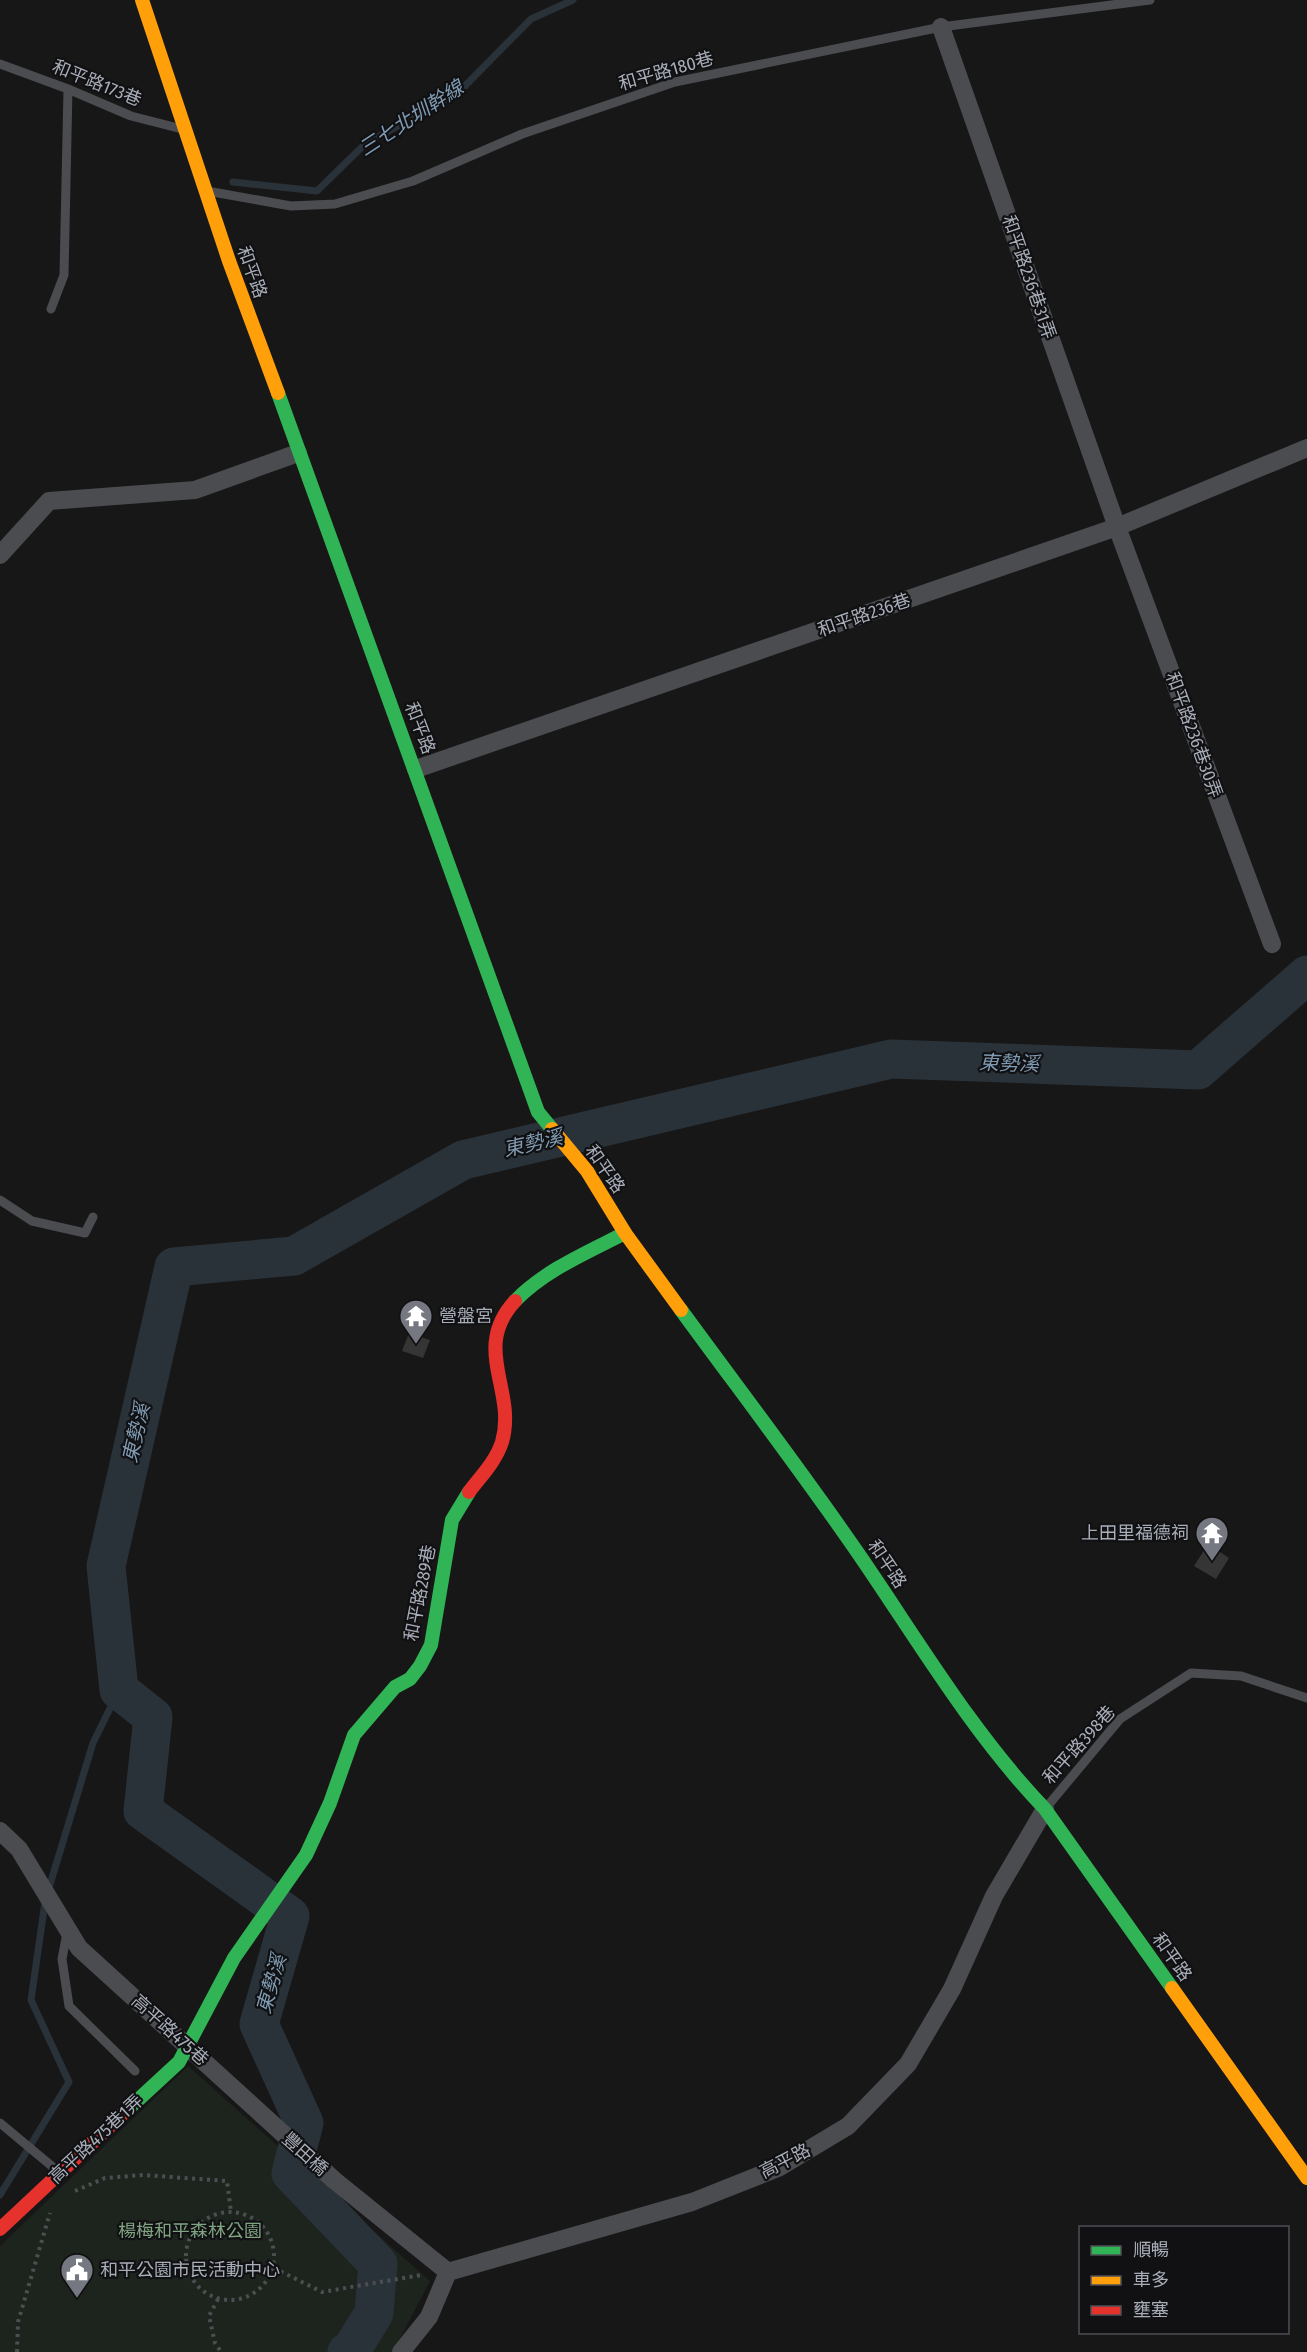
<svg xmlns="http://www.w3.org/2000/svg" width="1307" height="2352" font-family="'Fira Sans Condensed','Noto Sans TC',sans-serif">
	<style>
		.green { fill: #1d241e }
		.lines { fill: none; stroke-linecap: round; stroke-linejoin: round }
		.stream { stroke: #2a3239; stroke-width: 7 }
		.river { stroke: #2a3239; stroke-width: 39 }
		.building { fill: #353536 }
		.path { stroke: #4d4e52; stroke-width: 4; stroke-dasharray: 3 4.5; stroke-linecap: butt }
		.lane { stroke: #4b4c50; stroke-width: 9 }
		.street { stroke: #4b4c50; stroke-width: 18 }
		.fast { stroke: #30b455; stroke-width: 14 }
		.slow { stroke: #ff9f0a; stroke-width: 14 }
		.jam { stroke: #e5322d; stroke-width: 14 }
		.labels { text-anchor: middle; stroke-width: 4.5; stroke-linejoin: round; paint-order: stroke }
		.street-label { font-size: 18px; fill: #a8adb8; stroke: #111113 }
		.poi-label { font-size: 18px; fill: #a8adb8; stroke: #111113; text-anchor: start }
		.park-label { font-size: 18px; fill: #7fa381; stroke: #111113 }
		.water-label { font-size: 20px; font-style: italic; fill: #7f9bb3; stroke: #111113 }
	</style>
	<rect width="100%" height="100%" fill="#171717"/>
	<path class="green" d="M188 2066 430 2281 393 2352H0V2246Z"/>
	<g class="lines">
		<path class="stream" d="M233 182 317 191 365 144 458 93 531 19 573 0
			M48 1891 93 1743 119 1690
			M0 2195 69 2082 31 2000 45 1902"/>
		<path class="river" d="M347 2352 352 2349 374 2313 378 2264 291 2173 304 2123 259 2024 290 1916 143 1811 153 1717 119 1690 106 1566 174 1267 294 1256 463 1160 891 1059 1198 1070 1307 975"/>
	</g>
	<path class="building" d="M409 1333 430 1340 423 1358 402 1351Z
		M1208 1544 1229 1558 1216 1579 1194 1566Z"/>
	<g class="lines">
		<path class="path" d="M75 2191 105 2178 143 2175 227 2181 231 2212
			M186 2256a44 44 0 1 1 88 0a44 44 0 1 1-88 0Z
			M274 2268 322 2292 421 2275
			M218 2299 209 2316 215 2343 221 2352
			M17 2352 18 2322 50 2213"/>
		<path class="lane" d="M0 64 68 89 131 116 182 129
			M207 191 291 206 335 204 413 181 522 134 675 82 941 27 1150 0
			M51 309 64 275 68 89
			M0 1200 32 1221 85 1233 93 1217
			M1045 1809 1120 1719 1191 1673 1241 1676 1307 1698
			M67 1933 62 1959 69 2006 135 2071
			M0 2123 60 2173"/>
		<path class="street" d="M941 27 1117 527 1272 944
			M0 555 49 501 195 490 298 453
			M416 769 1117 527 1307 448
			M0 1831 19 1849 79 1948 334 2180 448 2272
			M448 2272 692 2202 778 2168 848 2126 908 2064 952 1989 994 1896 1045 1809
			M401 2352 429 2317 448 2272"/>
		<path class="fast" d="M278 393 538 1112 552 1129
			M515 1301C545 1270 588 1252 625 1233
			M681 1310C741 1392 803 1473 860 1556 919 1642 973 1734 1045 1809L1172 1988
			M127 2110 179 2062 234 1958 306 1855 330 1803 354 1735 395 1687 410 1679 420 1666 431 1645 452 1520 469 1492"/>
		<path class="slow" d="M142 0 229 261 278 393
			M552 1129 587 1171 625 1233 681 1310
			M1172 1988 1307 2178"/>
		<path class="jam" d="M469 1492C481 1476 496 1461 502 1442 517 1390 471 1349 515 1301
			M0 2229 127 2110"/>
	</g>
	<defs>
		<g id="temple-pin" transform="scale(1.725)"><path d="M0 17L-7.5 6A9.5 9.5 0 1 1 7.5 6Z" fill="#757880" stroke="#111113"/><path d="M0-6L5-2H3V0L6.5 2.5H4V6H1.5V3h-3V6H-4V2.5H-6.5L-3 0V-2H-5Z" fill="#fff"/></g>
		<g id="civic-pin" transform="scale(1.725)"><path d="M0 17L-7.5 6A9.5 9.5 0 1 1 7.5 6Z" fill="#757880" stroke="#111113"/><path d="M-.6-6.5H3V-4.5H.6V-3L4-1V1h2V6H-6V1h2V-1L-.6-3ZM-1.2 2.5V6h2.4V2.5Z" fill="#fff"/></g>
	</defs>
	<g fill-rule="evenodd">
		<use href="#temple-pin" x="416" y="1316"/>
		<use href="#temple-pin" x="1212" y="1533"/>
		<use href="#civic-pin" x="77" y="2270"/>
	</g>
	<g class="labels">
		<g class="street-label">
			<text transform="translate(666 71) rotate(-16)" y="6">和平路180巷</text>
			<text transform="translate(97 83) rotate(22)" y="6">和平路173巷</text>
			<text transform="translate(252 272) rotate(70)" y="6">和平路</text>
			<text transform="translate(1029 277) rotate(71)" y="6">和平路236巷31弄</text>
			<text transform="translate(864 615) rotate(-19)" y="6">和平路236巷</text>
			<text transform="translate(420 728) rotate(69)" y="6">和平路</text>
			<text transform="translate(1194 735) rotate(70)" y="6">和平路236巷30弄</text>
			<text transform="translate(605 1169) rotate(55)" y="6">和平路</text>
			<text transform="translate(887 1564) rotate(56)" y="6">和平路</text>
			<text transform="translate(420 1593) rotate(-79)" y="6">和平路289巷</text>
			<text transform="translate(1079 1745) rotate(-48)" y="6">和平路398巷</text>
			<text transform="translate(1172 1957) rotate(55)" y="6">和平路</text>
			<text transform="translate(170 2030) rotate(42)" y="6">高平路475巷</text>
			<text transform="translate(96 2139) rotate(-43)" y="6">高平路475巷1弄</text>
			<text transform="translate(305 2154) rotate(42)" y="6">豐田橋</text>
			<text transform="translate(785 2161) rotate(-27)" y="6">高平路</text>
		</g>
		<g class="poi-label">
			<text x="439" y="1322">營盤宮</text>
			<text x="1189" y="1539" text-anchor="end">上田里福德祠</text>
			<text x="100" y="2276">和平公園市民活動中心</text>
		</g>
		<g class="park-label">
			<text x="190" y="2237">楊梅和平森林公園</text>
		</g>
		<g class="water-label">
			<text transform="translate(411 118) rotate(-33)" y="7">三七北圳幹線</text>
			<text transform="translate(1009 1063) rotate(2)" y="7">東勢溪</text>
			<text transform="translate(533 1143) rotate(-13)" y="7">東勢溪</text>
			<text transform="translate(136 1433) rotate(-77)" y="7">東勢溪</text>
			<text transform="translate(271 1984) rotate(-74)" y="7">東勢溪</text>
		</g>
	</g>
	<rect x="1079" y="2226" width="210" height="108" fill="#111113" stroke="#4d4f55" stroke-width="1.5"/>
	<rect x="1091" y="2246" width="30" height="9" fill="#30b455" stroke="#4d4f55" stroke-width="1.5"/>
	<text x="1133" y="2256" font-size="18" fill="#a8adb8">順暢</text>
	<rect x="1091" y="2276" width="30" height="9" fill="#ff9f0a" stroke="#4d4f55" stroke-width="1.5"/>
	<text x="1133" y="2286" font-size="18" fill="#a8adb8">車多</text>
	<rect x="1091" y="2306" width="30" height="9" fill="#e5322d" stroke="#4d4f55" stroke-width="1.5"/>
	<text x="1133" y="2316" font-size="18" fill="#a8adb8">壅塞</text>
</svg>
